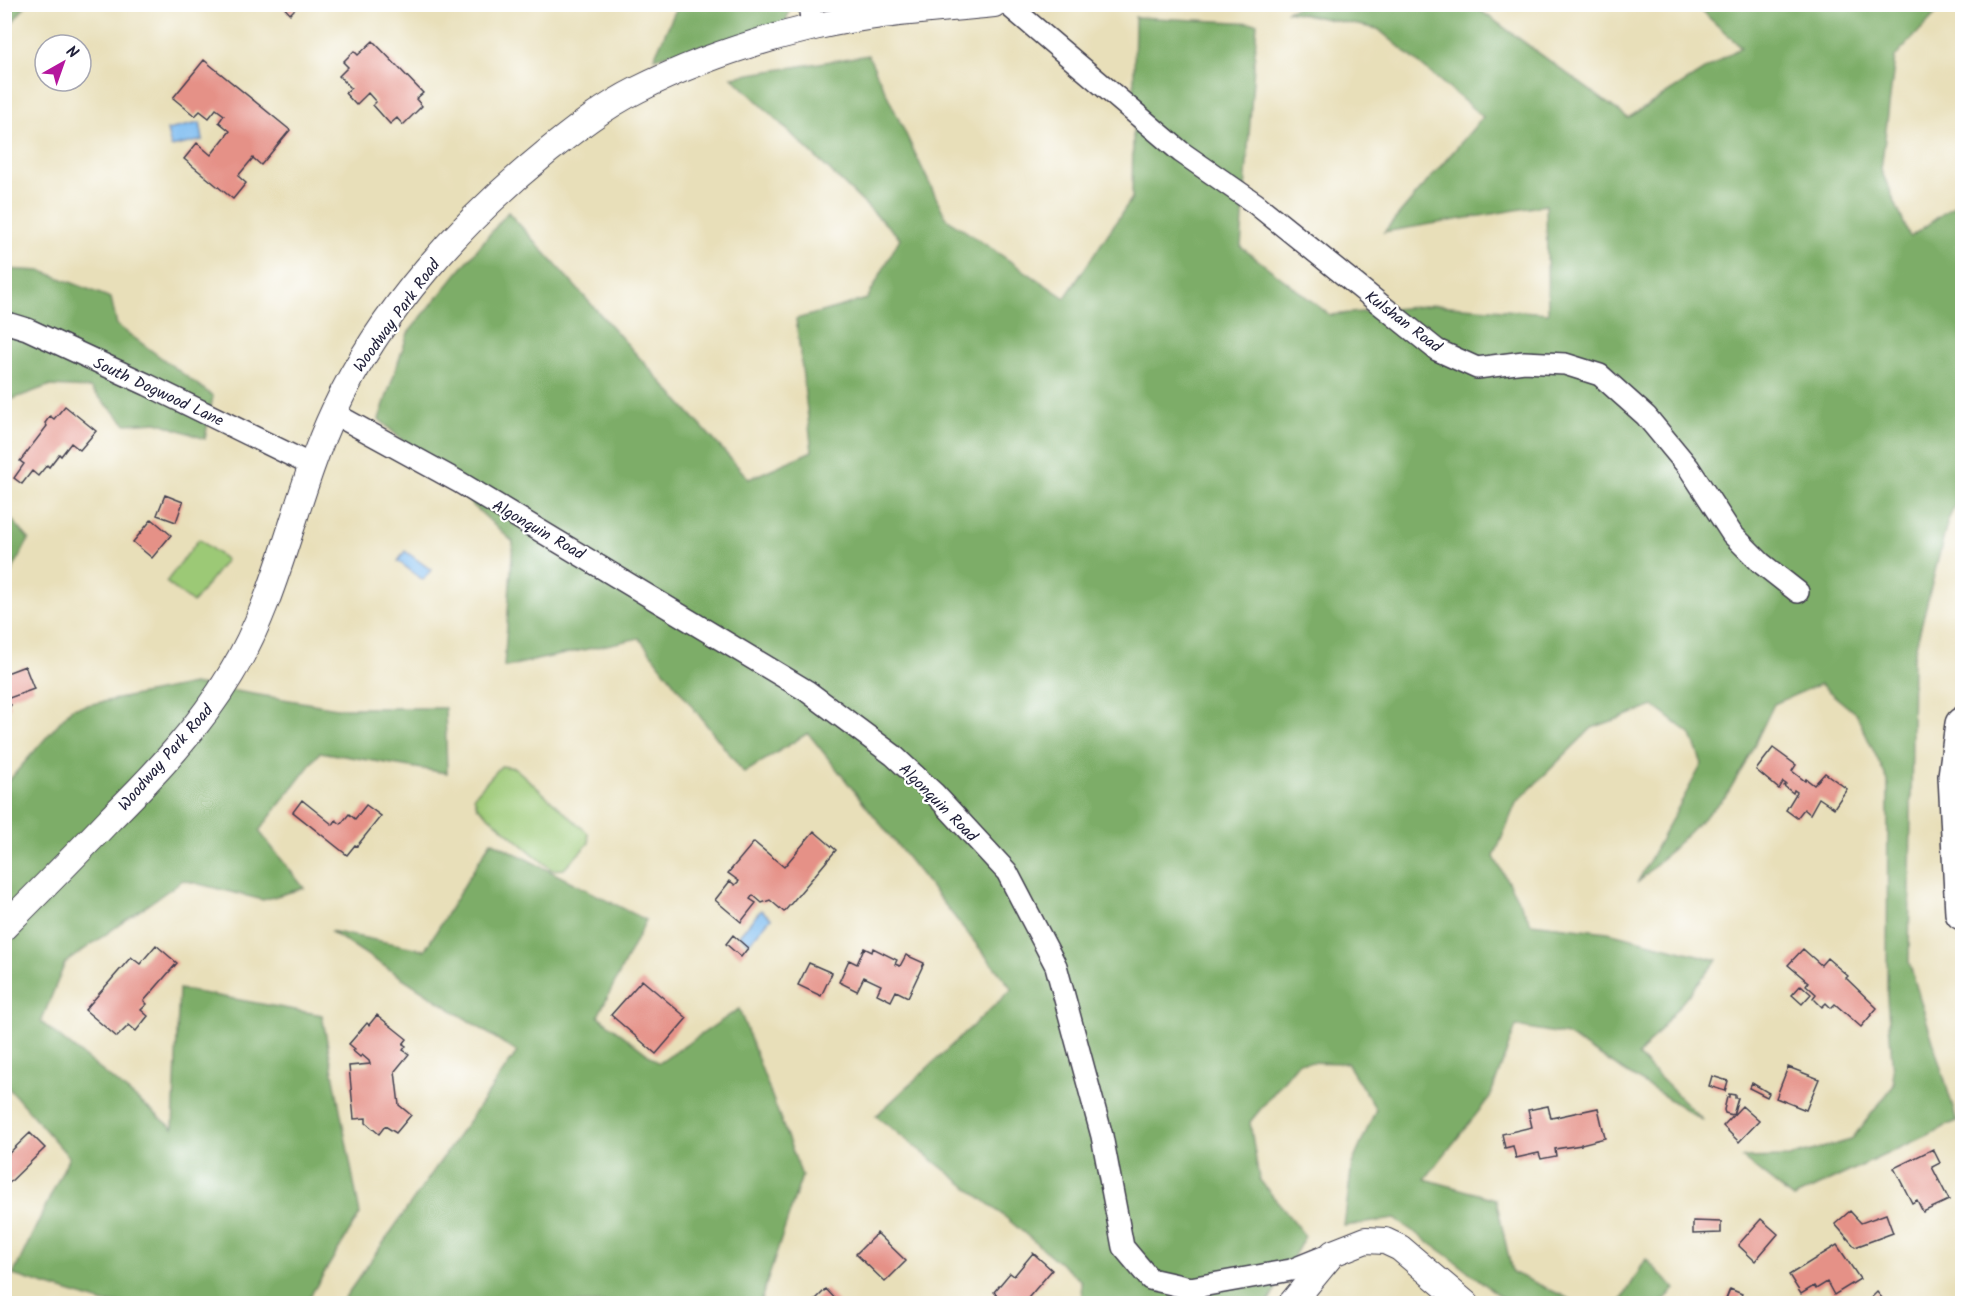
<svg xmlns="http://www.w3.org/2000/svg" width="1967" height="1308" font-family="Kalam,sans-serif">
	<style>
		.green { fill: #9cc976; stroke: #5f7658; stroke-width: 1.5 }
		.forest { fill: #7dad67; stroke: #506851; stroke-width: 1.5 }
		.water { fill: #7cbbf0; stroke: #4f6e96; stroke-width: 1.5 }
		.building { fill: #e59187 }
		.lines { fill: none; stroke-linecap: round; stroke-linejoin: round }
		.minor-casing { stroke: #403e4e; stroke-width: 24 }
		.tertiary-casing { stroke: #403e4e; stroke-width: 28 }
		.primary-casing { stroke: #403e4e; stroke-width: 36 }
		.minor { stroke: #fff; stroke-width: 21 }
		.tertiary { stroke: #fff; stroke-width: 26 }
		.primary { stroke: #fff; stroke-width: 33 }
		.labels { text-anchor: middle; stroke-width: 4.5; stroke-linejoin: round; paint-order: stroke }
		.street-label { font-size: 16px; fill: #22223b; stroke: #fff }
	</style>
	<rect width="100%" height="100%" fill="#fff"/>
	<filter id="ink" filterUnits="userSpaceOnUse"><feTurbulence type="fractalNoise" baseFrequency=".0167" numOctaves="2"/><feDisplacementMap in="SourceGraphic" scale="12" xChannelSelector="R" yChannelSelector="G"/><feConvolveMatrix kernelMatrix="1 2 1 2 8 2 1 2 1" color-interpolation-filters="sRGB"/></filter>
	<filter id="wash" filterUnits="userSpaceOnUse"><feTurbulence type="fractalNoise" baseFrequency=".008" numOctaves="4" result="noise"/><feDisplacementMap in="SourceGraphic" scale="24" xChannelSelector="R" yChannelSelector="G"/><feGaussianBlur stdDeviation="1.35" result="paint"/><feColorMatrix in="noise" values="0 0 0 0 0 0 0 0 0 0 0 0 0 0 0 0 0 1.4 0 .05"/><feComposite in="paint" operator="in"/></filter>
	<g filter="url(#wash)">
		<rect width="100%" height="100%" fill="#e8dfb9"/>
		<path class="green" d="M199 539 226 560 193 603 166 582Z
			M501 766 515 768 588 833 589 843 564 869 552 870 477 806 474 796Z"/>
		<path class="forest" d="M5 4 26 5 5 32 4 5Z
			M1305 4 1473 5 1628 118 1741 47 1695 5H1938L1941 8 1895 57 1881 170 1910 237 1962 200V492L1948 520 1913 658 1909 962 1957 1121 1793 1198 1742 1158 1789 1157 1851 1140 1894 1085 1887 998 1888 781 1856 714 1820 684 1774 704 1745 764 1726 796 1637 883 1702 764 1691 735 1654 706 1592 728 1516 803 1494 857 1531 923 1608 932 1717 960 1638 1056 1704 1121 1567 1035 1516 1026 1490 1097 1425 1179 1496 1199 1512 1272 1576 1302 1584 1303H1509L1447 1255 1395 1219 1344 1226 1352 1164 1376 1109 1347 1063 1299 1062 1250 1122 1259 1179 1305 1236 1268 1303H1082L1081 1281 1005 1217 876 1116 1012 989 808 733 744 773 639 638 504 667 513 542 379 419 408 333 508 212 749 479 812 451 796 319 867 299 900 238 732 77 868 55 946 218 1065 298 1132 198 1135 17 1257 23 1241 247 1330 315 1435 305 1548 313 1546 205 1384 232 1483 117 1378 29 1287 11Z
			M678 5H791L785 25 654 58Z
			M4 269 42 271 111 298 117 325 213 396 205 439 157 422 126 424 90 388 48 386 5 402Z
			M5 512 29 539 5 584 4 512Z
			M193 684 337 708H445L447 773 320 752 259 831 304 888 263 900 183 880 65 963 41 1022 173 1128 179 989 322 1015 360 1214 306 1303H104L13 1275 69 1157 5 1084 4 786 72 708Z
			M491 841 646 920 598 1016 659 1063 739 1009 802 1176 760 1303H341L517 1052 330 931 425 950Z
			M1646 1259 1675 1289 1661 1303H1620Z"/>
		<path class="water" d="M200 123 203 140 171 147 167 130Z
			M405 551 431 570 423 580 398 561Z
			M761 910 771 918 749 943 739 935Z"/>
		<g id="blocks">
			<path class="building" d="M281 4H300L290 14Z
				M373 41 423 93 416 99 422 106 403 125 397 118 390 124 373 105 376 102 368 93 356 105 345 93 351 88 339 76 348 67 343 62 354 51 358 55Z
				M204 60 290 130 261 165 253 158 238 176 246 183 233 199 184 159 197 143 211 155 230 131 219 122 224 115 216 109 209 118 200 111 195 116 173 98Z
				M65 406 96 431 80 450 71 443 61 456 59 454 49 467 47 465 38 476 32 471 22 484 14 478 24 464 20 461 47 426 45 423 50 416 54 419Z
				M165 495 183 502 176 522 157 515Z
				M152 519 171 535 152 558 133 542Z
				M25 666 34 689 9 698 7 702 11 705 4 715V674Z
				M4 744 9 756H7L10 764 4 766Z
				M1773 748 1796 765 1792 771 1805 781 1806 779 1814 785 1825 773 1847 789 1834 808 1819 798 1810 814 1804 809 1797 818 1786 810 1797 792 1794 790 1793 793 1784 786 1786 784 1783 782 1779 789 1756 770Z
				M302 800 333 825 336 820 341 824 349 814 355 819 366 805 381 816 357 846 355 845 347 855 293 812Z
				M814 831 836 850 784 912 770 900 762 903 753 895 750 899 756 903 741 922 715 900 730 881 735 885 739 881 728 873 754 842 784 867Z
				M733 935 748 948 741 957 726 944Z
				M156 945 177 963 144 1001 147 1004 141 1010 148 1016 136 1031 129 1025 117 1037 85 1010 131 957 140 964Z
				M864 948 872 952 873 948 897 960 895 964 900 966 906 955 924 963 908 997 896 991 891 1001 877 994 881 985 864 977 857 991 839 982 849 960 857 964Z
				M1803 949 1821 965 1827 958 1848 976 1846 978 1877 1008 1861 1027 1835 1004 1831 1008 1826 1003 1822 1007 1813 998 1816 994 1806 985 1808 982 1788 965Z
				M809 963 832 973 821 996 798 985Z
				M642 980 687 1018 656 1054 611 1015Z
				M1801 985 1811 994 1802 1004 1792 995Z
				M377 1015 407 1039 403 1044 406 1046 403 1050 409 1054 395 1071 399 1105 411 1115 396 1133 385 1126 379 1134 366 1123V1118L354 1119 349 1066 370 1064 369 1061 362 1055 360 1057 353 1051 355 1049 349 1044 367 1023 369 1025Z
				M1788 1067 1819 1079 1806 1110 1776 1098Z
				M1712 1076 1728 1081 1725 1091 1709 1086Z
				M1752 1083 1769 1093 1767 1097 1749 1088Z
				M1729 1094 1735 1095V1098H1738L1733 1115 1725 1113 1724 1110 1727 1097H1729Z
				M1548 1106 1551 1118 1598 1108 1605 1138 1581 1144V1145L1555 1149 1556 1156 1541 1159 1539 1153 1516 1158 1513 1146 1505 1148 1502 1134 1532 1127 1528 1110Z
				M1742 1106 1759 1121 1739 1142 1723 1126Z
				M30 1133 45 1148 4 1188V1158Z
				M1933 1149 1940 1163 1932 1167 1949 1200 1923 1212 1917 1200 1912 1203 1894 1168Z
				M1850 1211 1861 1223 1886 1214 1893 1233 1855 1247 1835 1224Z
				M1761 1219 1778 1234 1755 1261 1738 1245Z
				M1693 1221 1721 1222V1233L1693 1234Z
				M877 1233 906 1261 885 1282 856 1254Z
				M1837 1245 1860 1279 1834 1295 1827 1282 1816 1289 1814 1286 1801 1294 1789 1275Z
				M1033 1253 1052 1270 1023 1304H990L997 1295 994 1292 1010 1273 1014 1276Z
				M826 1289 840 1304H811Z
				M1730 1289 1742 1294 1740 1299 1749 1304H1724Z
				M1877 1292 1887 1304H1865Z"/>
		</g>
	</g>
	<g filter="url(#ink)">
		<use href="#blocks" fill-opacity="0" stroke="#403e4e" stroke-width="1.5"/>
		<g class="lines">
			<g class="minor-casing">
				<path id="minor" d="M809 4 812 27
					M1007 4 1181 152 1256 204 1437 350 1477 368 1524 362 1565 364 1600 375 1646 416 1689 468 1732 534 1761 563 1798 592
					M4 322 27 329 148 385 311 465
					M333 413 459 482 807 691 893 755 934 793 1007 872 1056 966 1102 1136 1123 1247 1150 1279 1190 1288 1291 1270 1333 1253"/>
			</g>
			<g class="tertiary-casing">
				<path id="tertiary" d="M4 927C40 891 76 855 111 818 155 774 199 728 231 674 280 594 294 496 334 411 381 310 462 221 548 151 577 128 605 106 637 90 692 62 755 41 814 27 874 13 933 10 994 4
					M1291 1304 1333 1253 1366 1240 1385 1241 1400 1248 1466 1304"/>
			</g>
			<g class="primary-casing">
				<path id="primary" d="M1962 724 1955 776 1962 913"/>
			</g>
			<use href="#minor" class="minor"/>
			<use href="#tertiary" class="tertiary"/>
			<use href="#primary" class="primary"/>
		</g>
	</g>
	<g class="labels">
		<g class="street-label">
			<text transform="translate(396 315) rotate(-54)" y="6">Woodway Park Road</text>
			<text transform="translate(1404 321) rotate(37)" y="6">Kulshan Road</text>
			<text transform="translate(159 391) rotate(25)" y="6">South Dogwood Lane</text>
			<text transform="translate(539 529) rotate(30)" y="6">Algonquin Road</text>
			<text transform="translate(165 757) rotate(-49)" y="6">Woodway Park Road</text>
			<text transform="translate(939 802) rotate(45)" y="6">Algonquin Road</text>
		</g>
	</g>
	<rect width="1967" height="1308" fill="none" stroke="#fff" stroke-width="24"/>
	<g transform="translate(63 63) rotate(40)"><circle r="28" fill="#ffffff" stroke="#a7a7b1" stroke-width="1.5"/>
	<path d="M0-4.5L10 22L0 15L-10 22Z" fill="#b5179e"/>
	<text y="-9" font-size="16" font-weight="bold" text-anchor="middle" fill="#22223b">N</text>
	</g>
</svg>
